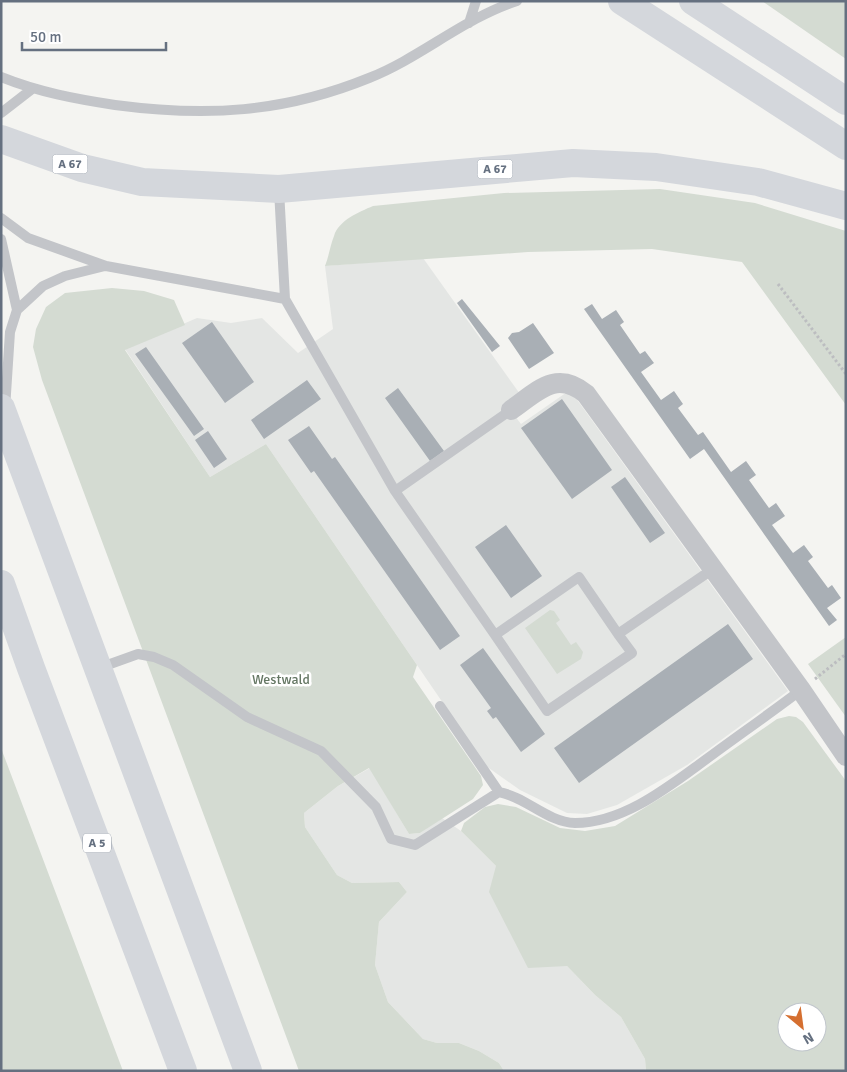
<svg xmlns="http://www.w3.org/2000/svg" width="847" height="1072" font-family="Signika,sans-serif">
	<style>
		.built { fill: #e4e6e4 }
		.green { fill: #d4dbd2; fill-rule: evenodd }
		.building { fill: #a9afb5 }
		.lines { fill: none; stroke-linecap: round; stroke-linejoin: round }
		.path { stroke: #bcbdc0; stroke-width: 3; stroke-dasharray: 2.5 2.5; stroke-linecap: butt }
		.service { stroke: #c3c5c9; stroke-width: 10 }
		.minor { stroke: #c3c5c9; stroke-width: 20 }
		.motorway { stroke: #d4d7dc; stroke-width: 28 }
		.labels { text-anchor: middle; stroke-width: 5; stroke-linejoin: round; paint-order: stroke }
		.shield { fill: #fff; stroke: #939ba6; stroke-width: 1 }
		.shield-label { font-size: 12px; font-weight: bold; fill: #657080 }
		.park-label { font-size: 14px; fill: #657764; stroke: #fff }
	</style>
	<rect width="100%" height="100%" fill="#f4f4f1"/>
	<path class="built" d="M423 258 520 394 506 404 521 424 570 390 788 691 687 765 617 805 587 814 567 813 520 790 486 766 266 444 210 477 125 349 197 318 231 323 262 318 298 353 333 329 325 266Z
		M370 768 409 834 420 833 442 818 461 831 496 866 567 966 595 995 621 1017 645 1059 646 1071H504L499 1063 479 1051 459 1043H437L423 1039 388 1002 375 965 379 922 407 892 399 882 352 883 337 875 305 827 304 813 338 786Z"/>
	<path class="green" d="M762 1H846V59Z
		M660 189 755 203 846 231V405L742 262 652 249 528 252 325 266C329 256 330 246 334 236 339 220 359 212 373 206L504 193Z
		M112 288 144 291 174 300 185 325 125 350 210 477 266 444 417 665 413 677 481 776 483 785 473 799 420 833 409 834 369 768 338 786 304 813 305 827 337 875 352 883 399 882 407 892 379 922 375 965 388 1002 423 1039 437 1043H459L479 1051 499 1063 504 1071H299L42 380 33 347 36 329 46 307 65 293Z
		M550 610 554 611 560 620 556 623 571 645 576 642 583 652 581 659 557 674 525 628Z
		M846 637V717L808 664Z
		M789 716 796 717 803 722 846 781V1071H646L645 1059 621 1017 595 995 567 966 528 968 489 892 496 866 461 831 464 823 485 807 498 804 516 807 560 828 585 831 615 826 688 781 777 719ZM787 1012H817V1042H787Z
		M1 748 123 1071H1Z"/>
	<path class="building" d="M462 299 500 346 492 352 457 303Z
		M592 304 602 319 616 310 624 322 620 325 640 354 645 351 654 363 641 372 661 400 674 391 683 404 678 408 698 435 703 432 731 472 746 461 756 475 749 480 769 508 776 503 785 516 772 525 793 553 804 545 813 557 808 561 828 588 832 585 841 598 827 608 837 620 829 626 704 449 690 459 584 309Z
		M212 322 254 382 225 403 182 343Z
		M533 323 554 353 529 369 508 338 512 333 519 332Z
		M146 347 204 429 194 436 135 354Z
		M307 380 321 399 264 439 251 420Z
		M398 388 444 451 430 461 385 398Z
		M562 399 612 470 572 499 521 428Z
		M309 426 332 459 335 457 460 636 440 650 314 471 311 473 288 440Z
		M208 431 227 459 214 468 195 440Z
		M625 477 665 533 650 543 611 487Z
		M506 525 542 576 511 598 475 547Z
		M728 624 753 659 579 783 554 748Z
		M483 648 545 734 521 752 496 717 493 719 487 711 491 708 460 665Z"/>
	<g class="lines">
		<path class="path" d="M778 284 846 374
			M815 679 846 654"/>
		<path class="service" d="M469 23 476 1
			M1 77C38 92 76 99 115 105 206 117 283 113 369 78 420 58 464 18 517 1
			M1 113 32 89
			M279 190 285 299 395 491 495 635 579 577 618 634 713 569
			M1 218 28 238 106 266 285 299
			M1 239 17 310
			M5 409 10 332 17 310 43 286 65 276 105 266
			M395 491 511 410
			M495 635 547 711 632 653 618 634
			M99 668 138 654 154 657 173 665 247 717 321 751 376 807 391 839 415 845 499 792C526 797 547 822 575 823 626 823 673 783 712 755 742 733 772 712 801 690
			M440 706 499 792"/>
		<path class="minor" d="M511 410C537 392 556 369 586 394L801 690 846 756"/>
		<path class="motorway" d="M622 1 846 146
			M693 1 846 101
			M1 139 82 168 142 182 279 189 573 163 656 167 758 182 846 206
			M1 408 248 1071
			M1 584 31 668 183 1071"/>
	</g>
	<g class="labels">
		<g class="shield">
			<rect x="52.5" y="154.5" width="35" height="19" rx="4"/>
			<rect x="477.5" y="159.5" width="35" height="19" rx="4"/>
			<rect x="83" y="833.5" width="28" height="19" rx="4"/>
		</g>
		<g class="shield-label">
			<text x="70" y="168">A 67</text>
			<text x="495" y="173">A 67</text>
			<text x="97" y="847">A 5</text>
		</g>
		<g class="park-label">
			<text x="281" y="684">Westwald</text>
		</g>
	</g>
	<rect width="847" height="1072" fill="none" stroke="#657080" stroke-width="5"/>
	<g transform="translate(802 1027) rotate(151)"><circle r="24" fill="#ffffff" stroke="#c1c6cc"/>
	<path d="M0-4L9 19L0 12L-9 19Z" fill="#d56f30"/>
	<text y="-8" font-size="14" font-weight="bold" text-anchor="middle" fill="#657080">N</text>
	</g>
	<path d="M22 42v8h144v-8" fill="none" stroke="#657080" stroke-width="2.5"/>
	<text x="30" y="42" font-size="15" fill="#657080" stroke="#ffffff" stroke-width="4" paint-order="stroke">50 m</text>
</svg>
